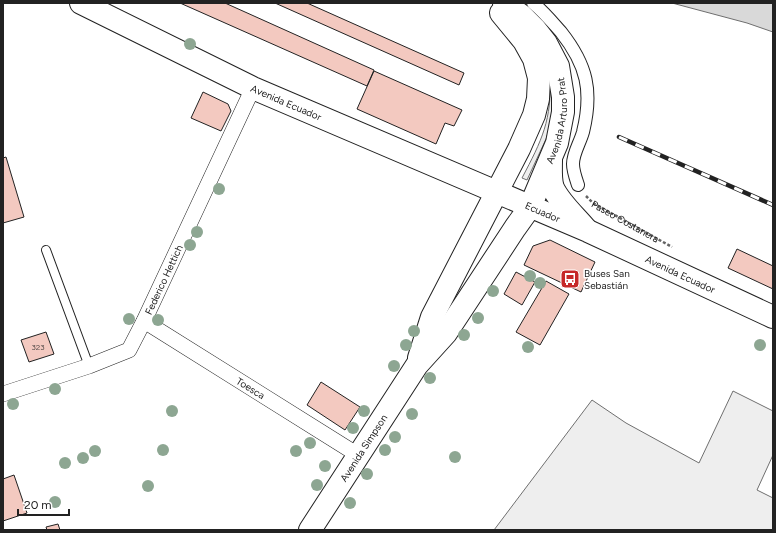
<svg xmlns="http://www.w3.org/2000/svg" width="776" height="533" font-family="Figtree,sans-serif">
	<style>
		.green { fill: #eee; stroke: #6f6f6f }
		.water { fill: #d9d9d9; stroke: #6f6f6f }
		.building { fill: #f3c9c0; stroke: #222 }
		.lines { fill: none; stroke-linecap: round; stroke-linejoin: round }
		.service-casing { stroke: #222; stroke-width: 10 }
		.pedestrian-casing { stroke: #222; stroke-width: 14 }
		.minor-casing { stroke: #222; stroke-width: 16 }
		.secondary-casing { stroke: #222; stroke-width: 24 }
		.path { stroke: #646464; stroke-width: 2.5; stroke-dasharray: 3 2; stroke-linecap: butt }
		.service { stroke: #fff; stroke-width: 8 }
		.pedestrian { stroke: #fff; stroke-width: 12 }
		.minor { stroke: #fff; stroke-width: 15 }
		.secondary { stroke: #fff; stroke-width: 22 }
		.rail-casing { stroke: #222; stroke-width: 4.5 }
		.rail { stroke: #fff; stroke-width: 3; stroke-dasharray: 9; stroke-linecap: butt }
		.tree { fill: #8da692 }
		.labels { text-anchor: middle; stroke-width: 3; stroke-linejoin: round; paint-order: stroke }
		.number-label { font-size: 8px; fill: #564c4a }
		.street-label { font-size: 10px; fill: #222; stroke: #fff }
		.poi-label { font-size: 10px; fill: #222; stroke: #fff; text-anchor: start }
	</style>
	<rect width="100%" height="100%" fill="#fff"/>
	<path class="green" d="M550 76 555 87 551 124 546 139 527 180 522 178C542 140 552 120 550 76Z
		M733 391 773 411V455L757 490 773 498V530H494L592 400 626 423 699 463Z"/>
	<path class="water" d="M672 3H773V32L747 23Z"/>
	<path class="building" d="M180 3H225L374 70 367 86Z
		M275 3H307L464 73 459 85Z
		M374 71 462 110 454 126 445 123 436 144 357 109Z
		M203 92 228 104 231 111 221 131 191 118Z
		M6 157 24 217 3 223V158Z
		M550 240 595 262 581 292 524 265 533 246Z
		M737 249 773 266V289L728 268Z
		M516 272 535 282 522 305 504 294Z
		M546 281 569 294 540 345 516 332Z
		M46 332 54 354 29 362 21 340Z
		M321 382 360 407 345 430 307 405Z
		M14 475 27 513 3 521V479Z
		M58 524 60 530H47L46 527Z"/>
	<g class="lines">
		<g class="service-casing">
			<path id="service" d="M46 250 89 366"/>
		</g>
		<g class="pedestrian-casing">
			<path id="pedestrian" d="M533 3C544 12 552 22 561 32 587 65 593 91 583 132 580 143 573 153 573 164 573 171 576 179 578 185"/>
		</g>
		<g class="minor-casing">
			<g id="minor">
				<path id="s2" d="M144 321 358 455"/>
				<path id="s3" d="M3 394 89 366 129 350 144 321 253 88"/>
			</g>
		</g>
		<g class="secondary-casing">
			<g id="secondary">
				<path id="s4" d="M81 3 253 88 588 231 773 317"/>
				<path d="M551 160C551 169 550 180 553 188 560 203 575 216 585 228"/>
				<path d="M419 358 432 317 519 149 534 115 538 99 539 78 534 59 524 41 501 13"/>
				<path id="s5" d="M310 530 417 365 446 333 515 228 530 207 557 143 563 112V97L558 66 546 43 535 29 522 16 504 3"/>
			</g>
		</g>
		<path class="path" id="s1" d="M586 196 593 203 672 247"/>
		<use href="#service" class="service"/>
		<use href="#pedestrian" class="pedestrian"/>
		<use href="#minor" class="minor"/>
		<use href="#secondary" class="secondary"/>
		<g class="rail-casing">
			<path id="rail" d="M619 137 773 205"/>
		</g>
		<use href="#rail" class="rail"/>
	</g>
	<g class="tree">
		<circle cx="190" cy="44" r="6"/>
		<circle cx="219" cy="189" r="6"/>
		<circle cx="197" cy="232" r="6"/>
		<circle cx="190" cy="245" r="6"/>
		<circle cx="530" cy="276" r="6"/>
		<circle cx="540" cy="283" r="6"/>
		<circle cx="493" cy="291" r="6"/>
		<circle cx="478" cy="318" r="6"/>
		<circle cx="129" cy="319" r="6"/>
		<circle cx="158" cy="320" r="6"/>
		<circle cx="414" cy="331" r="6"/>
		<circle cx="464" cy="335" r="6"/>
		<circle cx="406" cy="345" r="6"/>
		<circle cx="760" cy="345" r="6"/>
		<circle cx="528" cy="347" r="6"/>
		<circle cx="394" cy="366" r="6"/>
		<circle cx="430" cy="378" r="6"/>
		<circle cx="55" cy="389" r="6"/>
		<circle cx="13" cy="404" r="6"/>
		<circle cx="172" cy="411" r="6"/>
		<circle cx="364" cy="411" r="6"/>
		<circle cx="412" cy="414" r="6"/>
		<circle cx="353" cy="428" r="6"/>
		<circle cx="395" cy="437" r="6"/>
		<circle cx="310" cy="443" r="6"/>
		<circle cx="163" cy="450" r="6"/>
		<circle cx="385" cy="450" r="6"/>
		<circle cx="95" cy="451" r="6"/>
		<circle cx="296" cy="451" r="6"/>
		<circle cx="455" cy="457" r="6"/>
		<circle cx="83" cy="458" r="6"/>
		<circle cx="65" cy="463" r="6"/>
		<circle cx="325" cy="466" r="6"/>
		<circle cx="367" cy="474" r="6"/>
		<circle cx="317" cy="485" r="6"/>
		<circle cx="148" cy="486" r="6"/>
		<circle cx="55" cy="502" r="6"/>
		<circle cx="350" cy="503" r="6"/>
	</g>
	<defs>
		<g id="bus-square" transform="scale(1)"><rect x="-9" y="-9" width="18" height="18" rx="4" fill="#c62828" stroke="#fff"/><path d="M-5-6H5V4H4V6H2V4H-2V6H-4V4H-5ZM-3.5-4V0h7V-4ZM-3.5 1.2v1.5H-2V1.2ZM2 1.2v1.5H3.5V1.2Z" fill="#fff"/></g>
	</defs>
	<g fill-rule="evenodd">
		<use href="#bus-square" x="570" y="279"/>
	</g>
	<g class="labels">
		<g class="number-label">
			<text x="38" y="350">323</text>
		</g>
		<g class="street-label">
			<text dy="4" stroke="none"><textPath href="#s4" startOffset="228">Avenida Ecuador</textPath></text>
			<text dy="4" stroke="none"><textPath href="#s5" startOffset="483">Avenida Arturo Prat</textPath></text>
			<text dy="4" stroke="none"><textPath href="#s4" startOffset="507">Ecuador</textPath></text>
			<text dy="4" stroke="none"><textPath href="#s1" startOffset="47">Paseo Costanera</textPath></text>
			<text dy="4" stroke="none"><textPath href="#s4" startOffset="658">Avenida Ecuador</textPath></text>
			<text dy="4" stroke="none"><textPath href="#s3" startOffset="212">Federico Hettich</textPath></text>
			<text dy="4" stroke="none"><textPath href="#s2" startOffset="126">Toesca</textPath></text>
			<text dy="4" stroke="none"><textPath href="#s5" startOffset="98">Avenida Simpson</textPath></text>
		</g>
		<g class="poi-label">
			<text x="584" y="277">Buses San<tspan x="584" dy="12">Sebastián</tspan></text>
		</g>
	</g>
	<rect width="776" height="533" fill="none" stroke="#222222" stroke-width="8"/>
	<path d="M18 509v6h51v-6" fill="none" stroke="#222222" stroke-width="2"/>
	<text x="24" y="509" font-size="12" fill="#222222" stroke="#ffffff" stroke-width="3" paint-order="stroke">20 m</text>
</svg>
